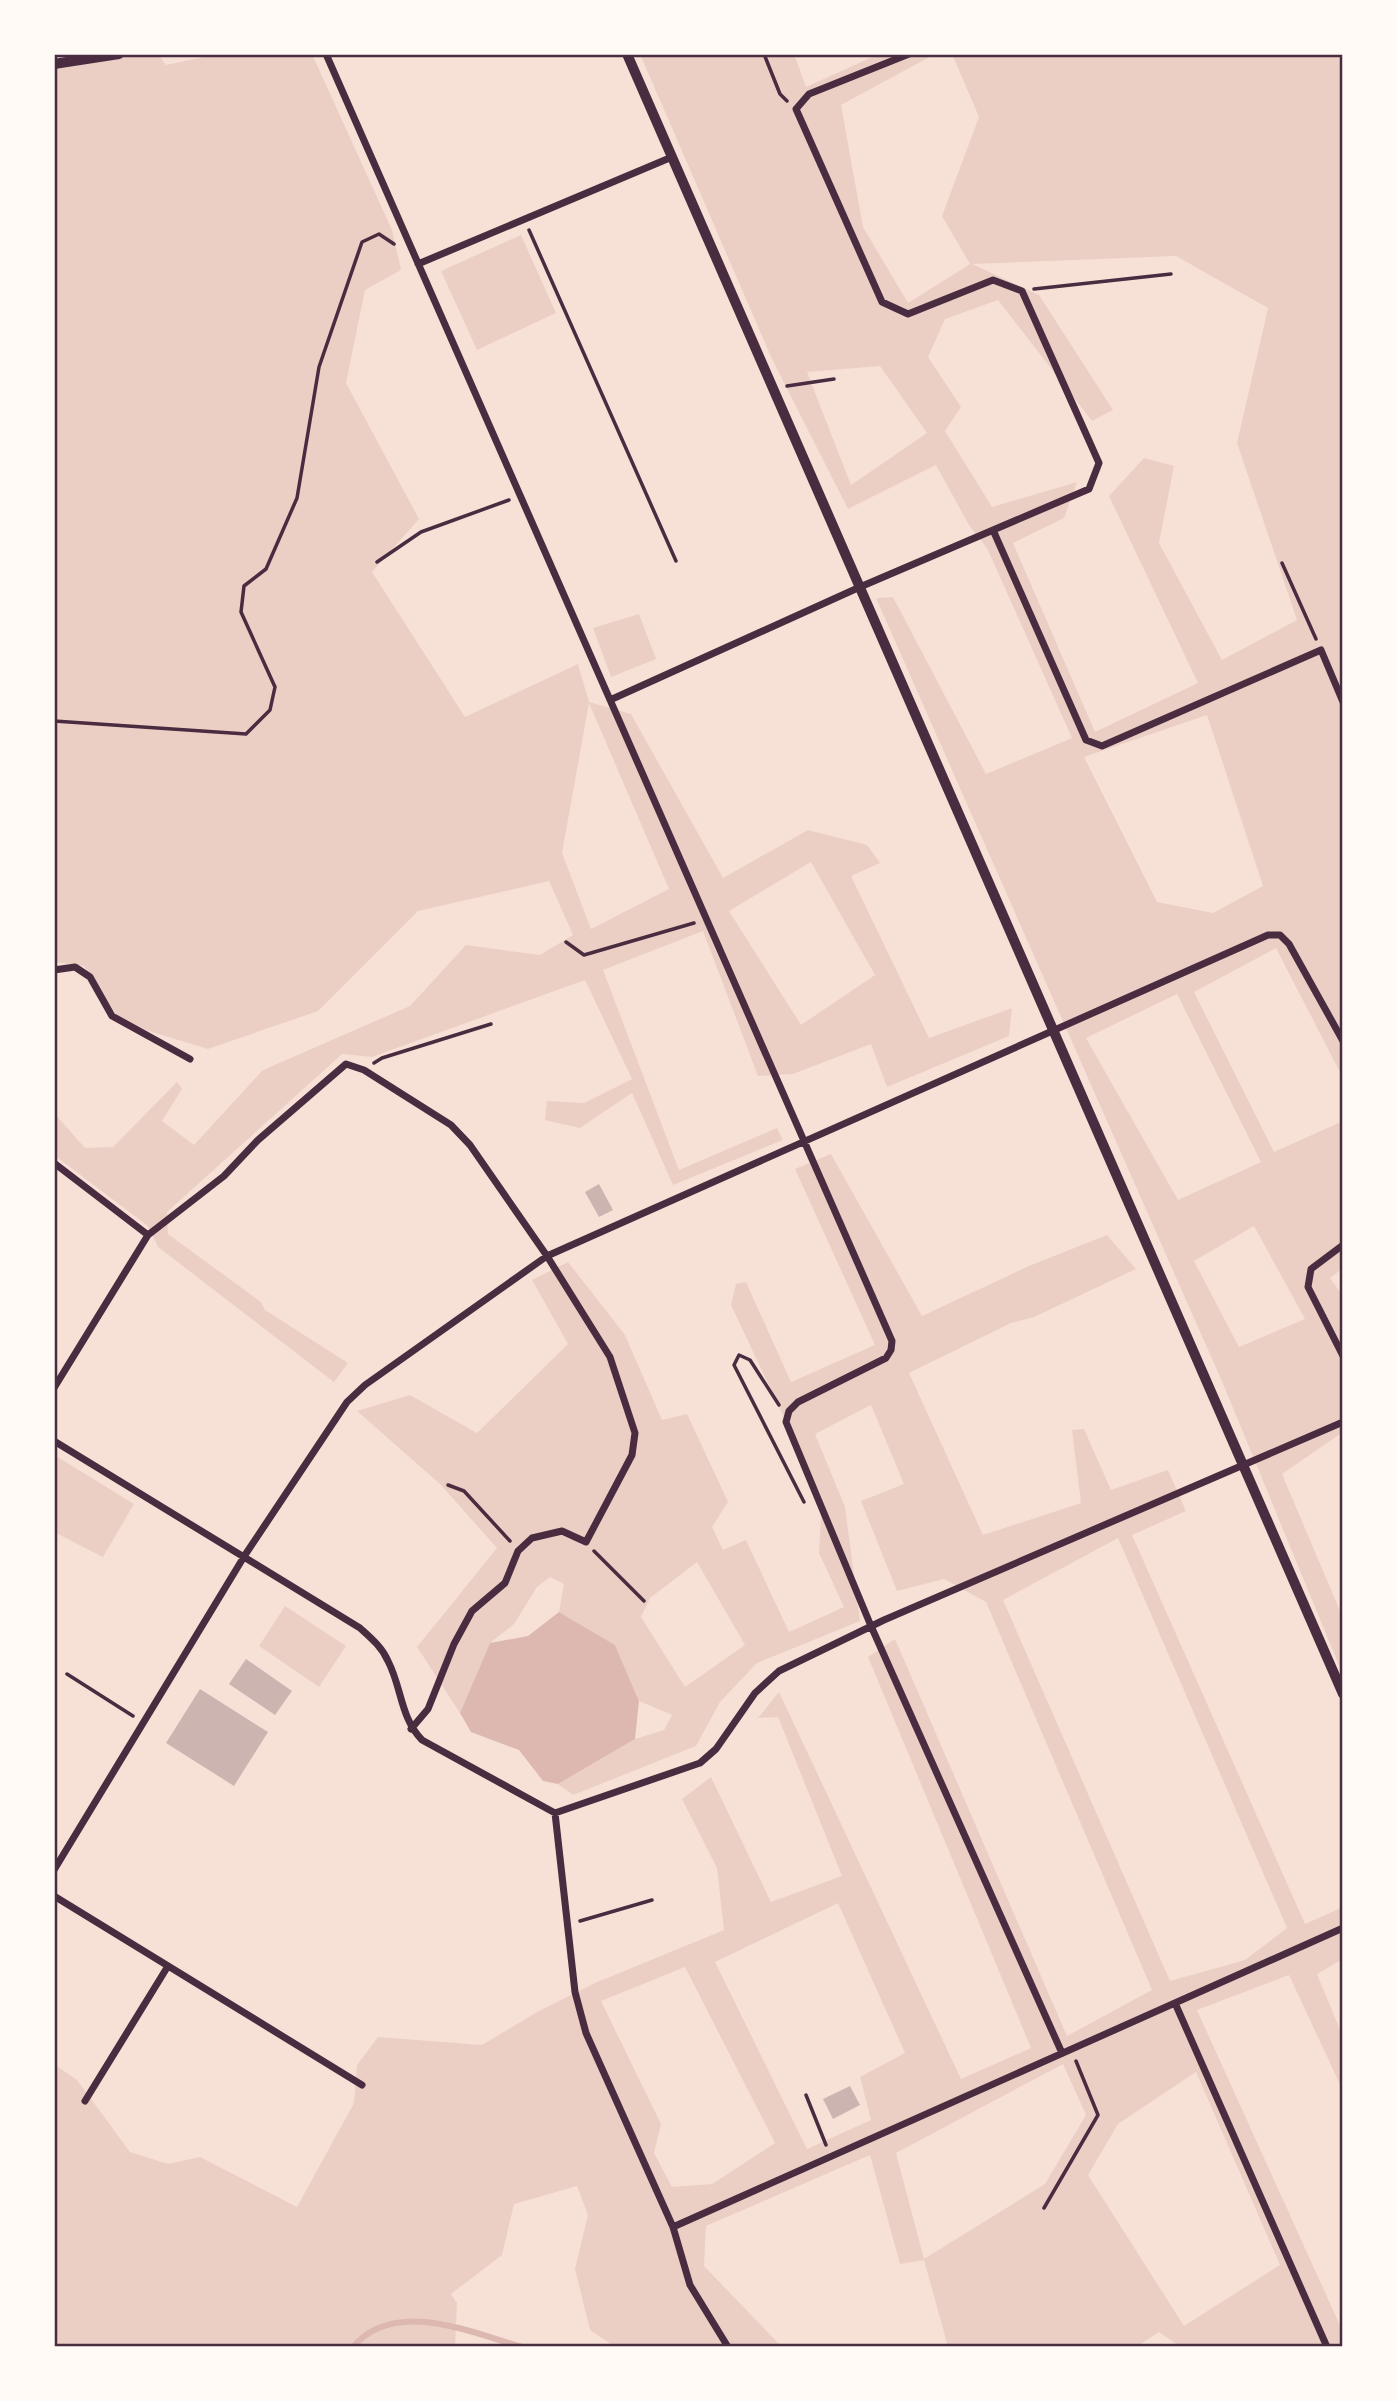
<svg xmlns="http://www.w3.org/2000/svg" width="1397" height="2401" font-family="'Fira Sans',sans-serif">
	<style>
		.green { fill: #ebcfc5; fill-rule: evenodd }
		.water { fill: #dcb8b0 }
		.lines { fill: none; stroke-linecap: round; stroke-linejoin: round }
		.stream { stroke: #dcb8b0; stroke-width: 6 }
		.building { fill: #ccb4b1 }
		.path { stroke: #4a2c40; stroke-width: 3.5 }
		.minor { stroke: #4a2c40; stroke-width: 7 }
		.tertiary { stroke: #4a2c40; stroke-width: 10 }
		.neatline { fill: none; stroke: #4a2c40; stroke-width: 2.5 }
	</style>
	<rect width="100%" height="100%" fill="#f7e1d7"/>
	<path class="green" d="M54 54H158L166 65 218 54H312L392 230 401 270 365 290 346 383 419 519 372 572 465 717 578 664 589 702 631 714 723 878 808 830 867 845 880 863 851 876 929 1038 1012 1008 1009 1036 887 1087 871 1044 793 1074 758 1076 703 931 603 970 679 1170 777 1128 783 1140 673 1185 632 1093 580 1128 545 1120 547 1101 584 1103 632 1079 585 980 372 1057 342 1054 167 1212 168 1234 261 1302 265 1310 348 1363 334 1382 158 1247 148 1226 54 1155V1113L85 1148 113 1147 177 1082 182 1089 162 1121 194 1145 263 1070 410 1006 466 945 540 955 573 935 549 881 418 911 318 1011 208 1049 122 1023 84 966 54 962ZM589 703 669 889 591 929 562 853ZM811 862 875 975 801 1025 729 911Z
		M640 54H794L806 87 879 54H935L841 105 863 227 908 303 970 264 942 216 979 117 952 54H1343V1078L1276 948 1194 992 1274 1152 1343 1121V1268L1330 1278 1343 1296V1432L1282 1474 1343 1618V1675L1224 1386 876 598 893 597 986 774 1072 738 987 548 969 525 936 465 848 509 772 359ZM1176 256 1268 308 1237 443 1297 620 1222 660 1159 543 1174 466 1144 458 1109 496 1198 683 1095 732 1013 543 1064 518 1077 482 992 507 945 431 961 407 928 357 945 319 998 300 1092 421 1113 410 1039 295 972 264ZM880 366 927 433 851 485 807 372ZM1207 715 1263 886 1213 913 1157 902 1084 757ZM1177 994 1261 1162 1178 1200 1086 1038ZM1254 1226 1305 1319 1239 1347 1194 1261Z
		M521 235 556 313 477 350 441 271Z
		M639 614 656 659 611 677 593 628Z
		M831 1154 922 1316 1029 1266 1107 1235 1136 1269 1034 1317 1011 1323 909 1373 983 1535 1081 1503 1072 1430 1084 1429 1111 1490 1168 1470 1186 1511 1132 1535 1305 1924 1343 1907V1959L1317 1974 1343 2037V2091L1289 1975 1197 2010 1343 2332V2347H1181L1159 2332 1136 2347H948L924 2260 900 2264 870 2155 706 2226 704 2266 782 2347H615L590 2330 575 2269 588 2215 577 2186 514 2204 502 2255 451 2294 457 2303 455 2347H54V2064L77 2080 130 2152 168 2164 200 2157 297 2207 354 2103 357 2065 378 2037 482 2045 537 2012 595 1983 724 1930 717 1868 682 1799 711 1777 771 1902 842 1876 778 1717 758 1718 779 1692 961 2079 1031 2048 868 1657 895 1639 1067 2036 1152 1990 986 1602 944 1579 897 1591 861 1501 904 1484 871 1405 815 1434 845 1507 860 1621 757 1663 720 1702 696 1746 573 1795 558 1784 635 1739 664 1730 672 1715 639 1701 615 1645 559 1612 564 1584 550 1577 537 1587 514 1624 490 1643 460 1713 417 1647 497 1548 440 1484 357 1411 410 1395 477 1433 568 1344 532 1280 568 1262 625 1335 662 1420 687 1414 728 1502 712 1527 723 1550 746 1540 789 1632 844 1607 819 1553 822 1498 731 1305 736 1284 746 1282 791 1382 875 1345 795 1169ZM1118 1538 1287 1928 1245 1960 1170 1981 1003 1600ZM697 1562 745 1645 685 1687 641 1617 650 1598ZM838 1903 905 2053 860 2077 871 2120 807 2149 715 1962ZM685 1967 775 2143 712 2184 672 2187 654 2153 661 2124 601 2001ZM1063 2064 1086 2115 1045 2184 924 2259 896 2153ZM1196 2072 1280 2265 1184 2326 1088 2175 1118 2124Z
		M56 1456 134 1504 103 1557 54 1532Z
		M285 1606 346 1646 319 1687 259 1646Z"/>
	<path class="water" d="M559 1612 615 1645 639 1701 635 1739 558 1784 543 1781 519 1750 471 1732 460 1713 490 1643 528 1636Z"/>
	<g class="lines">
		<path class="stream" d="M353 2347C394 2298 470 2332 522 2347"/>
	</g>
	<path class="building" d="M599 1184 613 1210 599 1217 585 1192Z
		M246 1659 292 1691 275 1715 229 1684Z
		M200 1689 268 1732 234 1786 166 1743Z
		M850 2086 860 2105 833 2119 823 2099Z"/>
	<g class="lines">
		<path class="path" d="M764 54 780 94 787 101
			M529 230 676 561
			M1034 289 1171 274
			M787 386 834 379
			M377 562 421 532 509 500
			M1282 563 1316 639
			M54 721 246 734 270 710 275 687 241 612 244 586 266 569 297 498 319 367 362 242 379 234 394 244
			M566 942 584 955 694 923
			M374 1063 382 1058 491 1024
			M779 1405 750 1360 739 1355 734 1365 804 1502
			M448 1485 464 1491 510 1541
			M594 1551 644 1601
			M67 1674 133 1716
			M580 1921 652 1900
			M806 2095 826 2145
			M1044 2208 1098 2115 1076 2061"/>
		<path class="minor" d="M326 54 892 1341 891 1350 886 1358 798 1402 789 1411 786 1422 871 1626 1062 2053
			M418 264 672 157
			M993 530 1086 740 1102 746 1321 650 1343 702
			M610 700 860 587 1089 489 1099 463 1022 291 993 280 908 314 882 302 796 109 809 94 909 54
			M54 970 75 967 90 977 112 1016 190 1059
			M54 1163 148 1235
			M1343 1245 1311 1269 1308 1287 1343 1356
			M54 1388 148 1235 224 1176 258 1140 346 1064 364 1070 451 1125 470 1145 547 1256 610 1357 635 1433 632 1455 586 1542 562 1531 532 1538 518 1551 505 1583 472 1611 454 1644 428 1709 411 1729
			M54 1441 360 1628C371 1638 382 1647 388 1661 402 1688 400 1717 422 1740L555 1813 700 1763 716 1749 755 1693 779 1671 884 1620 1343 1422
			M555 1813 575 1992 586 2033 673 2227 690 2285 728 2347
			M54 1870 245 1555 347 1402 365 1385 547 1256 1268 935H1280L1289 944 1343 1041
			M54 1896 362 2085
			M1175 2003 1327 2347
			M85 2101 168 1966
			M673 2227 1343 1928"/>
		<path class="tertiary" d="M627 54 1343 1694
			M54 64 119 54"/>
	</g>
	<rect width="1397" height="2401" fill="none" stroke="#fffaf5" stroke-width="112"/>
	<rect x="56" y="56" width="1285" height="2289" class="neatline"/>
</svg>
